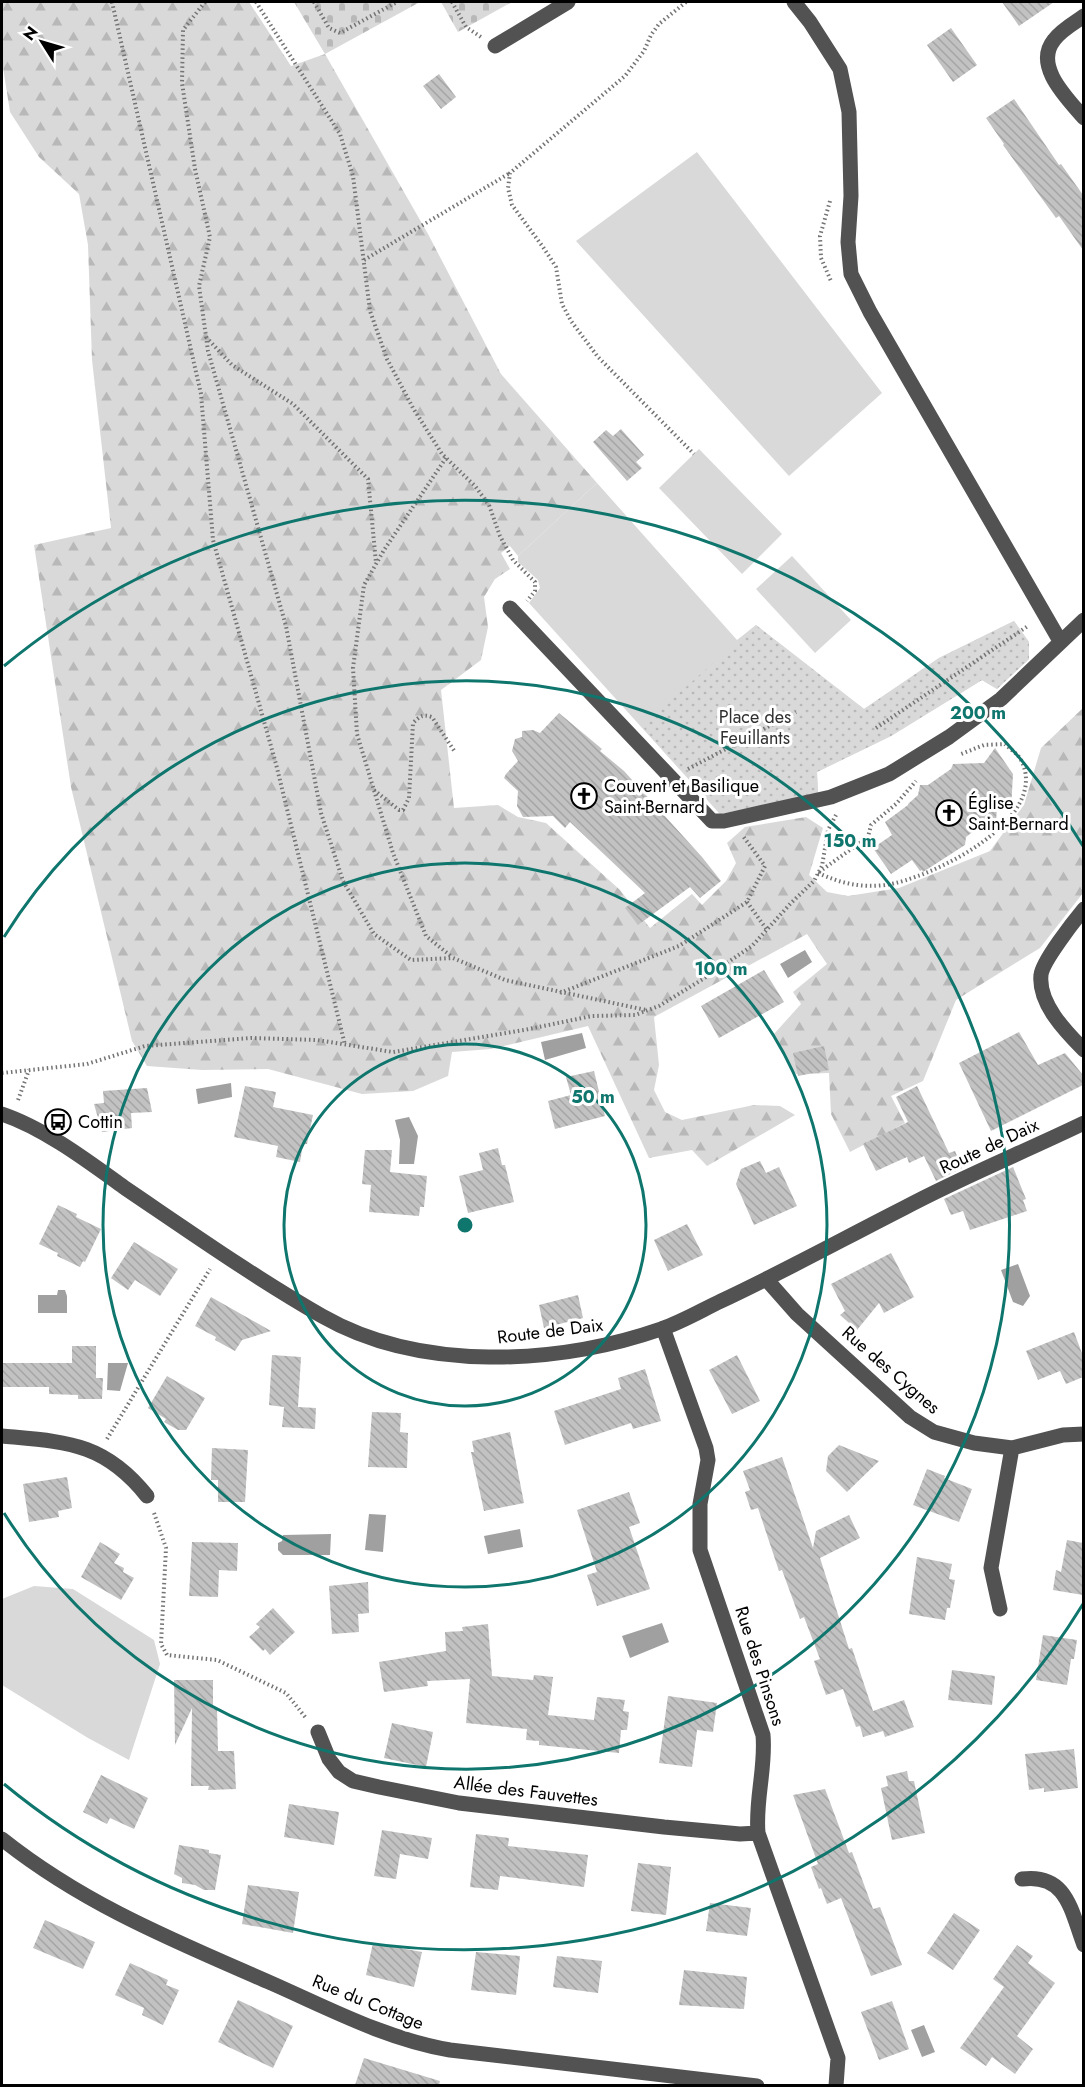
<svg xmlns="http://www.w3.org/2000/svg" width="1085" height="2087" font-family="Jost,sans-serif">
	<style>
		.green { fill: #d9d9d9 }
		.forest { fill: url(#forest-firs) }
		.cemetery { fill: url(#cemetery-stones) }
		.park { fill: url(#park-dots) }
		.water { fill: #a0a0a0 }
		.building { fill: url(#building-back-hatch) }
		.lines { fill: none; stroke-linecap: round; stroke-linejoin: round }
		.path { stroke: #747474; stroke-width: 4; stroke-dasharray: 1.5 3; stroke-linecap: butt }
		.minor { stroke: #525252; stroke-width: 15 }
		.ring { fill: none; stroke: #0f766e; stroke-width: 3 }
		.labels { text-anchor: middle; stroke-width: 6; stroke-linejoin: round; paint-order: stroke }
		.park-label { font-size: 18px; fill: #303030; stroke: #fff }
		.poi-label { font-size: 18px; fill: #000; stroke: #fff; text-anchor: start }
		.street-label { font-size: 18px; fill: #000; stroke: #fff }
		.centre { fill: #0f766e; stroke: #fff; stroke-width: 3 }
		.ring-label { font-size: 18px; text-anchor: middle; font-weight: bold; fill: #0f766e; stroke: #fff; stroke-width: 6; stroke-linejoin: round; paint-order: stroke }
	</style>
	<defs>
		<pattern id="forest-firs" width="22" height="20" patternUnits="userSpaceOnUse" patternTransform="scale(1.5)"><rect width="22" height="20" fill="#d9d9d9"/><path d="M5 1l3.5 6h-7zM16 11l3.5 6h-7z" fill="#b8b8b8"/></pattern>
		<pattern id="cemetery-stones" width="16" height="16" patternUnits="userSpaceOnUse" patternTransform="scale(1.5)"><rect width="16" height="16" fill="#d9d9d9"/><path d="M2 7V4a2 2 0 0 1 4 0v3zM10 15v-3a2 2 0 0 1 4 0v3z" fill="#b8b8b8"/></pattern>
		<pattern id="park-dots" width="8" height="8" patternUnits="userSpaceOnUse" patternTransform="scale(1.5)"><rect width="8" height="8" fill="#d9d9d9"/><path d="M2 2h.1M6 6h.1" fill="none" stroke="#b8b8b8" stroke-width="1.8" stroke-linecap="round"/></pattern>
		<pattern id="building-back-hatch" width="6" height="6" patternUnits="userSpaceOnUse" patternTransform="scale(1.5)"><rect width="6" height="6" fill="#c2c2c2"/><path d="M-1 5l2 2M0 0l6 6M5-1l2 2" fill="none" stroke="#a5a5a5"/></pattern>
	</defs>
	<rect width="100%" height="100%" fill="#fff"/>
	<path class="green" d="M697 152 882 393 789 476 576 241Z
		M699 449 782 534 742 574 659 488Z
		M597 483 737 640 756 625 864 709 939 658 1014 621 1029 642V659L997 689 982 680 891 736 817 772 818 794 720 814 529 603 540 588 538 580 518 562V556Z
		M792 556 851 620 815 653 756 589Z
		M34 1586 73 1589 154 1640 160 1664 129 1760 88 1738 2 1685V1599Z"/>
	<path class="forest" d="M2 2H249L291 66 325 54 428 234 501 374 597 483 518 556 510 546 501 553 510 569 495 579 484 597 488 627 481 660 441 690 454 808 498 805 518 817 546 823 620 890 650 928 692 894 702 905 726 881 736 863 727 843 745 827 806 817 823 828 809 875 827 892 848 896 899 888 990 851 1024 805 1041 748 1083 708V893L1040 948 956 1000 923 1081 891 1096 905 1123 850 1152 831 1114 829 1073 796 1074 774 1034 801 1004 793 992 827 964 807 934 654 1017 659 1065 654 1090 665 1112 682 1120 754 1105 780 1106 795 1115 707 1166 692 1150 649 1158 588 1026 491 1049 452 1052 448 1076 413 1091 362 1094 268 1069 202 1070 147 1066 132 1041 71 787 34 545 111 528 92 360 88 245 79 194 39 157 10 112 2 61Z"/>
	<path class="cemetery" d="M294 2H420L325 54Z
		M441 2H512L458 32Z"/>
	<path class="park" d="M1014 621 1029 642V659L997 689 982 680 891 736 817 772 818 794 720 814 642 726 756 625 864 709 939 658Z"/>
	<path class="water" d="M805 950 812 962 788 978 780 964Z
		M582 1033 586 1048 545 1060 541 1042Z
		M231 1083 232 1097 198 1104 196 1089Z
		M409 1117 418 1136 414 1164H399L400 1140 395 1120Z
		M1018 1264 1030 1296 1023 1306 1013 1302 1001 1270Z
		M58 1290H65L67 1296V1313H38V1295H57Z
		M108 1363H128L120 1391 107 1390Z
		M369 1514 386 1515 383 1552 365 1550Z
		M520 1529 523 1547 488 1554 484 1536Z
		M331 1534 330 1555H283L278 1550V1543L282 1541 283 1535Z
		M662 1623 669 1642 630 1658 622 1636Z
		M924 2025 935 2052 922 2057 911 2030Z"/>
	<path class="building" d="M1002 2H1054L1019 26Z
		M951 28 977 65 953 82 927 45Z
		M439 74 456 97 441 109 423 86Z
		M1014 99 1059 165 1061 164 1083 195V250L1059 216 1056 218 1003 145 1004 144 986 118Z
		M621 429 644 455 636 462 642 468 627 481 593 442 606 430 613 436Z
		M559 713 602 749 600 751 624 771 702 857 721 881 700 898 690 887 638 925 625 908 645 893 570 822 565 828 553 816 523 817 517 806 518 791 504 778 506 774 518 761 512 751 515 739 522 737V731L533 730 540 733Z
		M995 748 1013 774 1011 809 997 807 996 822 988 820 966 837 965 845 923 872 922 870 920 871 912 860 891 874 873 848 892 835 885 822 908 805V804L918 795 920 785H928L951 769 953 764 984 763Z
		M764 970 784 1002 719 1038 701 1006Z
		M1019 1032 1038 1065 1065 1053 1083 1075V1085L991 1131 959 1063Z
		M824 1046 829 1070 798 1076 793 1053Z
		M594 1071 605 1116 555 1129 548 1101 571 1095 566 1077Z
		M245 1086 276 1092 273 1107 313 1115 307 1144H303L300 1162 276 1157 278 1146 234 1137Z
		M917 1086 949 1153 955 1151 962 1168 936 1181 924 1156 909 1163 907 1157 876 1171 863 1144 908 1122 896 1097Z
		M147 1088 152 1112 131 1113 132 1128 102 1132 94 1104 104 1103 103 1091Z
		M498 1148 502 1165H505L514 1202 468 1213 459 1176 483 1170 479 1153Z
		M365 1150H392L390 1172 427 1176 424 1207H420L419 1216 369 1212 371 1185 362 1184Z
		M760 1161 766 1173 779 1167 797 1206 754 1225 736 1184 741 1169Z
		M1013 1167 1026 1199 1023 1200 1027 1211 970 1230 963 1211 951 1215 944 1199Z
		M58 1205 77 1214 76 1217 101 1229 85 1262 83 1261 80 1267 57 1256 58 1253 39 1244Z
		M687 1224 703 1255 668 1271 654 1240Z
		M134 1242 178 1269 160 1296 135 1280 128 1290 111 1278Z
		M891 1253 914 1297 884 1313 879 1303 857 1330 840 1315 845 1311 831 1284Z
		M578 1295 583 1318 544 1328 539 1305Z
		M211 1297 271 1331 242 1340 235 1351 215 1340 216 1337 195 1326Z
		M1074 1332 1083 1356V1377L1066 1384 1060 1371 1038 1380 1026 1351Z
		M72 1346H96V1378H103L102 1399H78V1395L49 1394V1387H2V1363H72Z
		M272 1355 301 1357 298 1407 316 1408 315 1429 282 1427 284 1407 269 1405Z
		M737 1355 760 1401 732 1414 709 1370Z
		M645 1369 661 1421 633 1429 631 1423 565 1445 554 1411 621 1389 618 1378Z
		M167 1376 205 1398 186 1430H178L164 1422 166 1419 148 1408Z
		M372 1412 401 1413 400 1432 408 1433 407 1468 368 1467Z
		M510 1432 524 1503 484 1511 471 1452H474L472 1441Z
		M839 1445 879 1461 847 1492 826 1471 828 1456Z
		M212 1448 248 1450 245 1502H218V1480H211Z
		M782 1457 813 1548 816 1531 849 1515 856 1530 860 1538 820 1558 849 1649 852 1648 873 1711 904 1700 914 1727 885 1737 883 1731 863 1737 860 1726 856 1727 843 1689 826 1695 814 1661 820 1659 804 1617 800 1619 782 1570 779 1571 758 1508 751 1510 745 1492 750 1490 743 1471Z
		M927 1469 945 1476 944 1478 972 1489 959 1522 913 1505Z
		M67 1477 72 1508 58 1511 59 1517 29 1522 23 1484Z
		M629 1492 640 1523 629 1527 650 1589 597 1606 587 1575 597 1572 577 1510Z
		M1067 1540 1083 1543V1595L1053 1590 1056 1570 1061 1572Z
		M100 1542 120 1554 114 1563 124 1568 123 1572 134 1578 121 1600 81 1577Z
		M192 1542 238 1543 237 1571 219 1570 218 1597 189 1596Z
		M917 1557 952 1564 949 1579 955 1580 950 1608H947L945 1620 909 1614Z
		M368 1582 369 1613 358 1614 359 1632 332 1634 329 1586Z
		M273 1608 295 1632 270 1655 265 1649 263 1651 249 1637 260 1627 256 1624Z
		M488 1624 492 1676 533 1680 534 1675 553 1677 548 1715 594 1720 597 1697 625 1700 623 1711 629 1712 627 1730H621L619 1753 539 1745V1741L526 1740 527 1729 466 1723 470 1679 427 1681 428 1686 384 1692 379 1662 446 1651 445 1632 463 1631 462 1627Z
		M1043 1635 1077 1640 1074 1659H1071L1067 1685 1036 1680Z
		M952 1670 995 1676 992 1705 948 1700Z
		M174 1680H213V1709L217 1708 218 1751H234L236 1789 208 1790 209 1786H191L192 1708 175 1745Z
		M668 1696 717 1703 713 1732 697 1730 692 1767 659 1763Z
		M392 1723 433 1732 426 1767 384 1758Z
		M1074 1749 1078 1788 1044 1792V1788L1029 1790 1025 1754Z
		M907 1771 909 1781H914L925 1833 892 1840 881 1788 888 1786 886 1776Z
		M101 1775 148 1798 134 1829 110 1818 107 1824 83 1812Z
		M825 1789 849 1853 852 1852 873 1909 880 1907 902 1965 871 1976 841 1898 827 1904 821 1888 819 1889 811 1867 818 1864 793 1795Z
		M289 1804 339 1812 334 1845 284 1837Z
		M382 1830 432 1838 428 1859 400 1854 396 1879 374 1876Z
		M476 1834 509 1838 508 1846 588 1855 584 1887 500 1876 498 1890 470 1887Z
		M179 1845 209 1850V1853L221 1855 215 1890H204L195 1885 182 1883V1878L174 1874Z
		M638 1863 671 1867 666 1915 631 1911Z
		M248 1885 299 1892 293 1933 242 1924Z
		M710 1903 751 1908 747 1936 706 1931Z
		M954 1913 980 1930 953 1970 927 1953Z
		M45 1920 95 1942 83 1969 33 1948Z
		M373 1943 422 1952 414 1987 366 1975Z
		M1017 1945 1033 1956 1028 1963 1055 1983 1017 2036 1033 2049 1015 2074 992 2057 986 2066 960 2048 1004 1987 993 1979Z
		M476 1952 520 1956 516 1995 471 1990Z
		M557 1956 602 1961 598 1993 553 1987Z
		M130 1963 168 1980 166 1985 179 1990 163 2025 142 2015 144 2008 115 1995Z
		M684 1970 747 1977 744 2009 679 2005Z
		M238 2000 293 2026 273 2068 218 2042Z
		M892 2001 909 2049 879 2060 861 2012Z
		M364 2058 440 2081 439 2085H355Z"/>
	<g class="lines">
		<path class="path" d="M112 2 201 394 213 540 276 764 345 1045
			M205 2 183 30 182 83 195 169 210 237 199 286 208 351 286 626 321 813 343 881 374 934 411 960 453 958 505 980 646 1010
			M256 2 340 134 353 176 370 311 387 359 413 408 442 454 475 486 489 505 500 536 513 560 535 582V591L527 601
			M314 2 329 28 340 33 397 2
			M452 2 466 27 481 37
			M686 2 659 24 651 35 644 51 625 76 510 173 508 188 512 205 543 247 556 267 562 304 571 321 598 357 694 454
			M830 201 820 236 821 258 831 281
			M364 260 510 173
			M206 337 232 365 293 404 368 479 376 563
			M446 458 384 550 364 585 353 668 357 734 393 853 426 936 452 957
			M876 728 1028 626
			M688 769 796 712
			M374 790 399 810H403L409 798 413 723C420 716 423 714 432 717L455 752
			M819 872 868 837 871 825 896 804 916 781
			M818 873C840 883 860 888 885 885 930 879 1052 820 1021 760 1018 754 1010 749 1005 744L984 745 961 754
			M747 902 767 930
			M560 993 679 946 747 902 765 866 743 836
			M2 1073 87 1064 145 1046 251 1038 317 1040 393 1052 524 1030 592 1016 635 1015 659 1006 703 979 752 946 791 903 814 881 822 866 828 830 836 815
			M18 1100 29 1070
			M107 1439 210 1269
			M154 1513 166 1548 161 1644 167 1655 217 1660 286 1693 306 1718"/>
		<path class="minor" d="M794 2 810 22 840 69 849 112 851 196 848 242 851 274 870 312 1060 641
			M1084 16C1074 23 1061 30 1054 40 1033 66 1068 99 1084 118
			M495 46 568 2
			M510 608 712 821H724L831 797 889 774 949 737 1001 699 1084 620
			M1084 909C1074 921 1042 962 1041 975 1038 1003 1065 1031 1084 1050
			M2 1114C44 1128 89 1162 125 1188 190 1232 254 1277 322 1316 420 1372 557 1365 661 1329 682 1322 702 1310 721 1301 783 1272 843 1239 904 1208 962 1177 1024 1152 1084 1123
			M767 1280 797 1314 910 1417 934 1432 974 1443 1012 1448 1063 1435 1084 1434
			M663 1328 706 1448 708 1460 700 1504V1550L763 1735C766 1768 755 1800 758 1833L838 2058 836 2086
			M2 1436C66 1442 104 1442 147 1496
			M1000 1609 991 1568 1012 1448
			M318 1732 329 1759 339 1772 353 1781 379 1787 459 1803 664 1827 740 1834 758 1833
			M2 1839C85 1905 175 1941 271 1983 330 2009 386 2039 450 2050L757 2086
			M1022 1879C1067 1873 1071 1911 1084 1945"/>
	</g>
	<g class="ring">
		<circle cx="465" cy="1225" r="181"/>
		<circle cx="465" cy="1225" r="362"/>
		<path d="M4 937A544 544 0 1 1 4 1513"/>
		<path d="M1083 1604A725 725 0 0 1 4 1784M4 666A725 725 0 0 1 1083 846"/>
	</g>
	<defs>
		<g id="church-ring" transform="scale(1.35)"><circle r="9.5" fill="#fff" stroke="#000" stroke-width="1.5"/><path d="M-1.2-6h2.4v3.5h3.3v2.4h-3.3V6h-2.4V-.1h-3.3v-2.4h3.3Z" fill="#000"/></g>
		<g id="bus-ring" transform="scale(1.35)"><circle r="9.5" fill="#fff" stroke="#000" stroke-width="1.5"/><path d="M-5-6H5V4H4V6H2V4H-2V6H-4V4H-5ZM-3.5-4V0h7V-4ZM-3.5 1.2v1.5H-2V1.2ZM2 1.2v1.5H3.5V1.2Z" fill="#000"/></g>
	</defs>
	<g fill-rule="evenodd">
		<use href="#church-ring" x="584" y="796"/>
		<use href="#church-ring" x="949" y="813"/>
		<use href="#bus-ring" x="58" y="1122"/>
	</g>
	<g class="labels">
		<g class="park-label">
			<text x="755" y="723">Place des<tspan x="755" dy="21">Feuillants</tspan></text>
		</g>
		<g class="poi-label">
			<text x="604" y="792">Couvent et Basilique<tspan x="604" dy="21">Saint-Bernard</tspan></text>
			<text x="968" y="809">Église<tspan x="968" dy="21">Saint-Bernard</tspan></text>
			<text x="78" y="1128">Cottin</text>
		</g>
		<g class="street-label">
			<text transform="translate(989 1146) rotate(-25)" y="6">Route de Daix</text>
			<text transform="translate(550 1331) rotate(-7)" y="6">Route de Daix</text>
			<text transform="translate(891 1370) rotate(41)" y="6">Rue des Cygnes</text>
			<text transform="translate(760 1666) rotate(72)" y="6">Rue des Pinsons</text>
			<text transform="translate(526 1791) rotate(7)" y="6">Allée des Fauvettes</text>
			<text transform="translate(368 2002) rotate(22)" y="6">Rue du Cottage</text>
		</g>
	</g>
	<circle cx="465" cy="1225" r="9" class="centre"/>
	<g class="ring-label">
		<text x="978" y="719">200 m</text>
		<text x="850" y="847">150 m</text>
		<text x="721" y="975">100 m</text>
		<text x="593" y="1103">50 m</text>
	</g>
	<rect width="1085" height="2087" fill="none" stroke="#000000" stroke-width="6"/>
	<g transform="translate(42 42) rotate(307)" stroke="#ffffff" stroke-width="4.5" paint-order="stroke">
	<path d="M0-4.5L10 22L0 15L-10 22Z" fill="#000000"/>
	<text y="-9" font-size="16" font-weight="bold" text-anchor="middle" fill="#000000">N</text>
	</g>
</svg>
